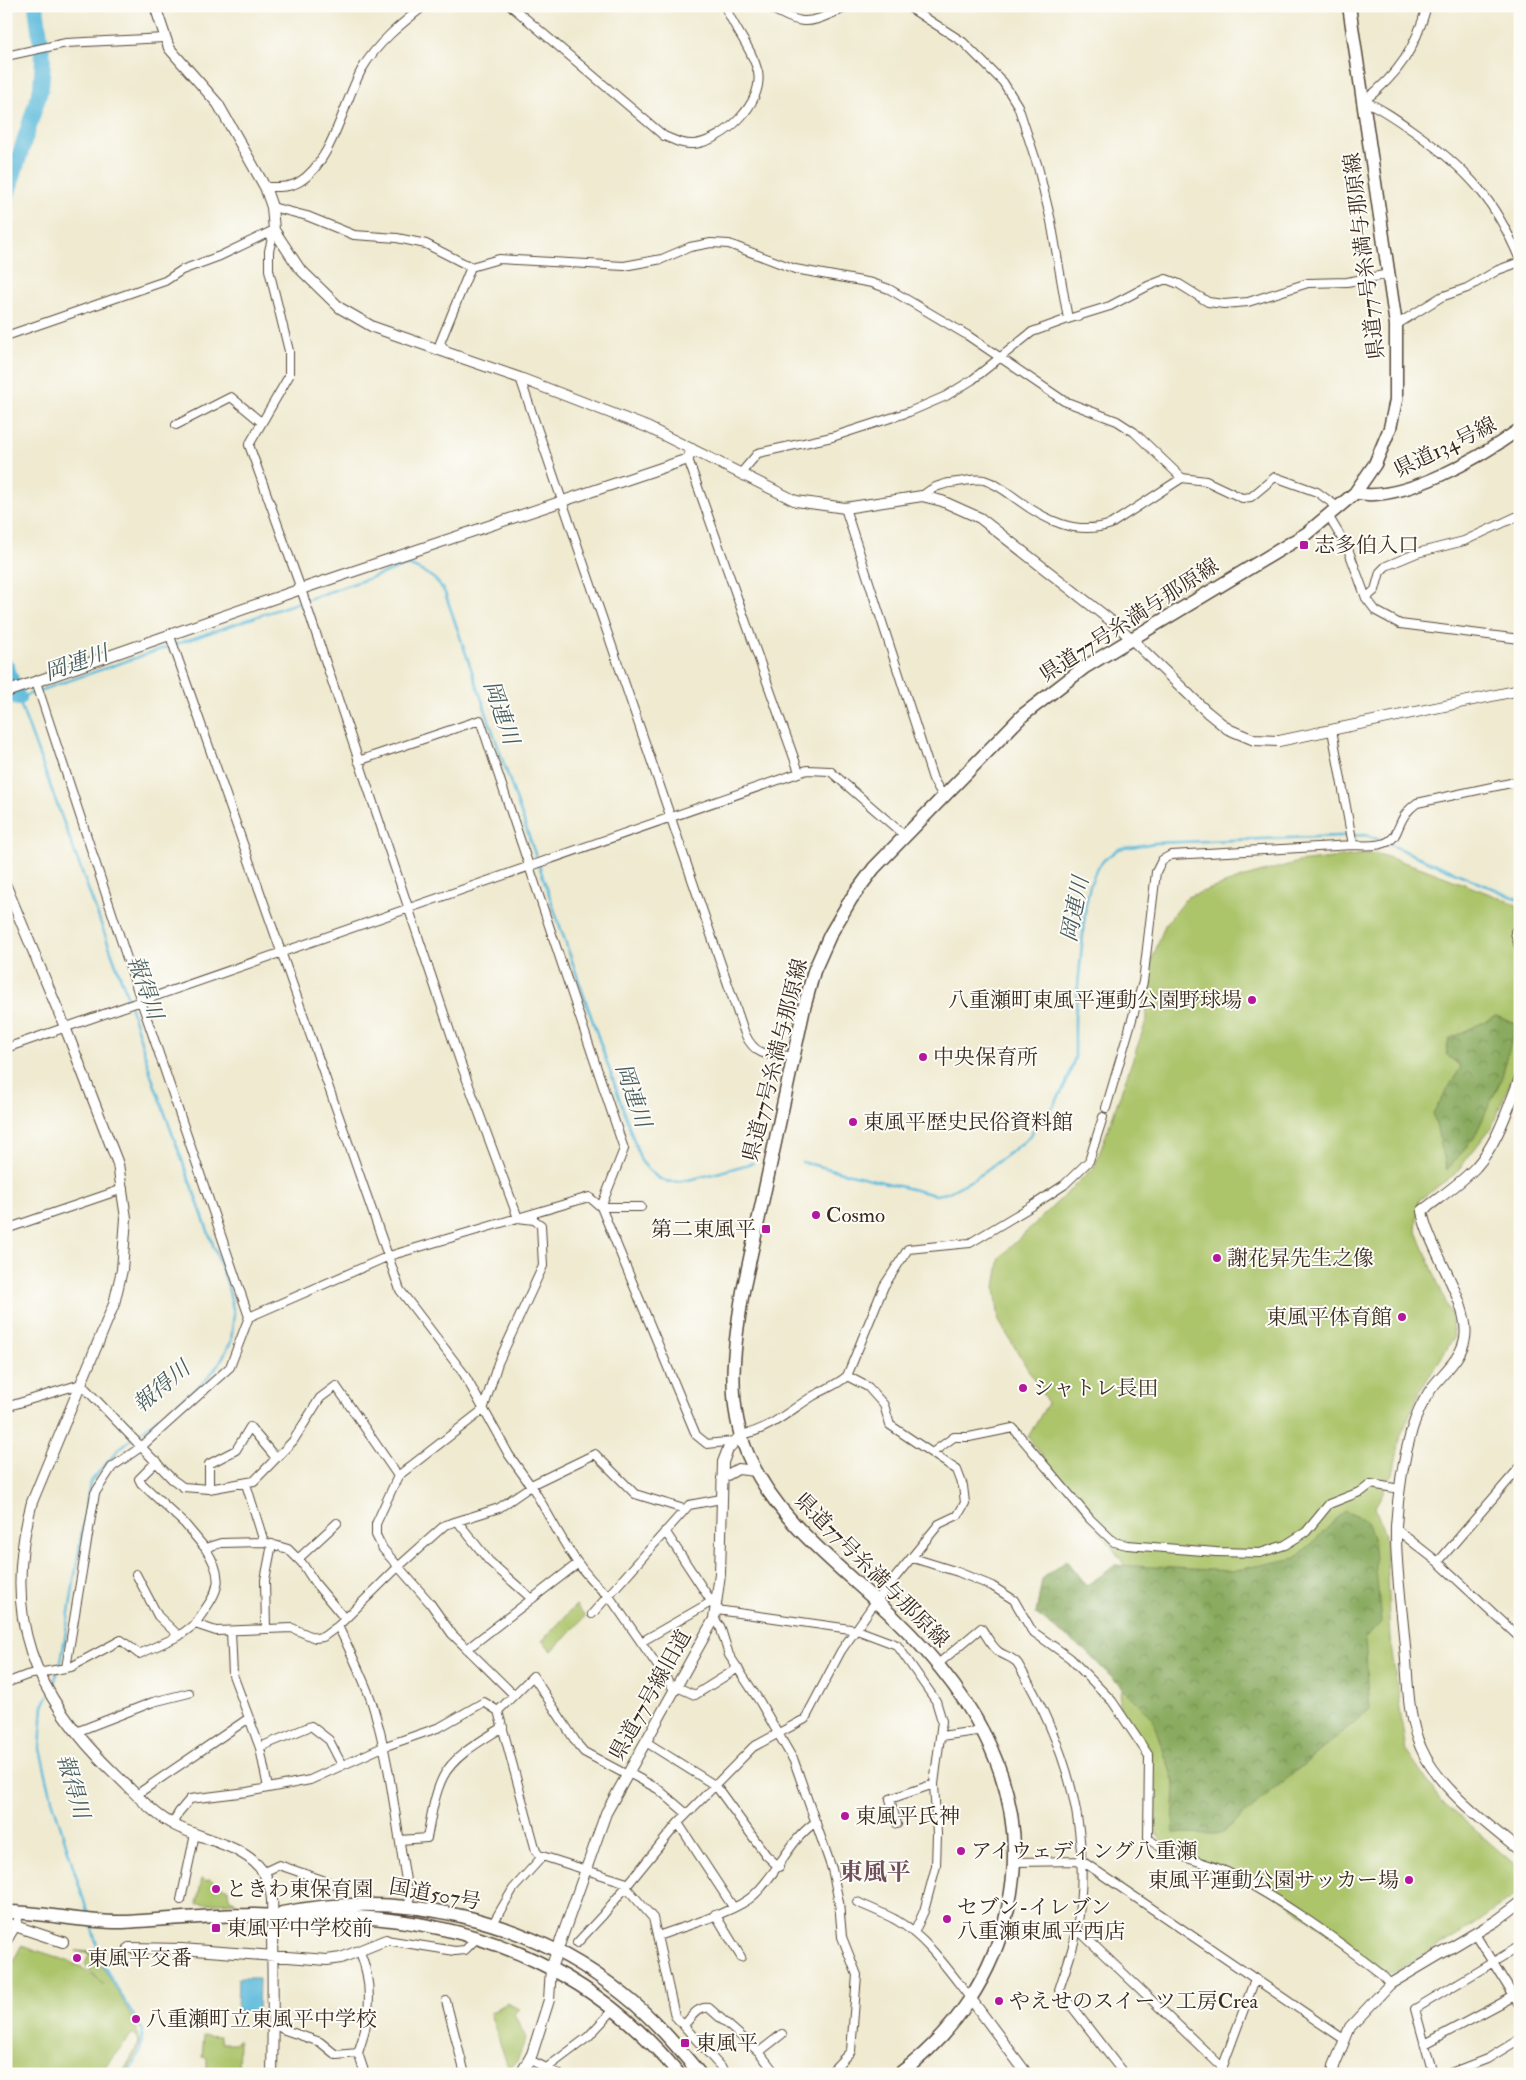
<svg xmlns="http://www.w3.org/2000/svg" width="1526" height="2080" font-family="'IM FELL Double Pica','Noto Serif JP',serif">
	<style>
		.green { fill: #acc46a; stroke: #747744 }
		.forest { fill: url(#forest-crowns); stroke: #626a3e }
		.water { fill: #5ebbdc; stroke: #4c727d }
		.lines { fill: none; stroke-linecap: round; stroke-linejoin: round }
		.stream { stroke: #5ebbdc; stroke-width: 2.5 }
		.river { stroke: #5ebbdc; stroke-width: 16 }
		.minor-casing { stroke: #564739; stroke-width: 10 }
		.tertiary-casing { stroke: #564739; stroke-width: 12 }
		.secondary-casing { stroke: #564739; stroke-width: 14 }
		.primary-casing { stroke: #564739; stroke-width: 15 }
		.trunk-casing { stroke: #564739; stroke-width: 15 }
		.minor { stroke: #fff; stroke-width: 8 }
		.tertiary { stroke: #fff; stroke-width: 10 }
		.secondary { stroke: #fff; stroke-width: 11 }
		.primary { stroke: #fff; stroke-width: 12 }
		.trunk { stroke: #fff; stroke-width: 12 }
		.poi-dot { fill: #b5179e; stroke: #fdfcf7; stroke-width: 2 }
		.labels { text-anchor: middle; stroke-width: 4; stroke-linejoin: round; paint-order: stroke }
		.street-label { font-size: 21px; fill: #3b2a1e; stroke: #fdfcf7 }
		.poi-label { font-size: 21px; fill: #3b2a1e; stroke: #fdfcf7; text-anchor: start }
		.water-label { font-size: 22px; font-style: italic; fill: #475d60; stroke: #fdfcf7 }
		.quarter-label { font-size: 24px; font-weight: bold; fill: #704f5b; stroke: #fdfcf7 }
	</style>
	<defs>
		<pattern id="forest-crowns" width="20" height="18" patternUnits="userSpaceOnUse" patternTransform="scale(1.25)"><rect width="20" height="18" fill="#89aa5e"/><path d="M2 6a3 3 0 1 1 6 0M12 15a3 3 0 1 1 6 0" fill="none" stroke="#718b4d"/></pattern>
	</defs>
	<rect width="100%" height="100%" fill="#fdfcf7"/>
	<filter id="ink" filterUnits="userSpaceOnUse"><feTurbulence type="fractalNoise" baseFrequency=".02" numOctaves="2"/><feDisplacementMap in="SourceGraphic" scale="10" xChannelSelector="R" yChannelSelector="G"/><feConvolveMatrix kernelMatrix="1 2 1 2 8 2 1 2 1" color-interpolation-filters="sRGB"/></filter>
	<filter id="wash" filterUnits="userSpaceOnUse"><feTurbulence type="fractalNoise" baseFrequency=".0096" numOctaves="4" result="noise"/><feDisplacementMap in="SourceGraphic" scale="20" xChannelSelector="R" yChannelSelector="G"/><feGaussianBlur stdDeviation="1.12" result="paint"/><feColorMatrix in="noise" values="0 0 0 0 0 0 0 0 0 0 0 0 0 0 0 0 0 1.4 0 .05"/><feComposite in="paint" operator="in"/></filter>
	<g filter="url(#wash)">
		<rect width="100%" height="100%" fill="#efead0"/>
		<path class="green" d="M1375 853 1422 868 1516 904 1520 928V1059L1491 1128 1455 1174 1419 1200 1416 1229 1451 1315 1454 1338 1421 1389 1401 1435 1393 1474 1375 1507 1385 1535 1390 1639 1406 1751 1438 1798 1520 1869V1892L1473 1925 1396 1972 1381 1974 1287 1902 1229 1873 1167 1847 1150 1825 1155 1793 1149 1751 1118 1712 1140 1586C1104 1535 1065 1487 1028 1437L1048 1403 999 1321 995 1287 1000 1257 1095 1166 1147 1019 1145 990 1153 957 1165 925 1187 897 1242 878 1298 862Z
			M576 1605 585 1617 552 1651 542 1641Z
			M202 1878 206 1881 209 1879 228 1889 229 1898 236 1902 197 1904Z
			M21 1946C48 1954 85 1963 104 1985L85 1965 89 1954 76 1951 93 1952C104 1970 141 2024 139 2042 138 2054 130 2064 124 2074H122L137 2047 138 2038 133 2033 99 2074H6V1975Z
			M507 2003 519 2009 514 2014 526 2038 517 2061 509 2070 490 2013Z
			M204 2035 219 2036 222 2043H234L239 2040 238 2074 207 2073V2058L202 2057Z"/>
		<path class="forest" d="M1496 1016 1516 1024 1501 1080 1474 1138 1447 1170 1433 1113 1461 1067 1446 1054 1449 1039Z
			M1345 1511 1367 1521 1373 1538 1381 1622 1365 1640 1370 1709 1221 1834 1173 1833 1175 1785 1152 1718 1084 1650 1036 1614 1042 1579 1066 1560 1086 1586 1116 1565 1231 1571 1296 1558Z"/>
		<path class="water" d="M238 1978H259L258 2012 237 2011Z"/>
		<g class="lines">
			<path class="stream" d="M1388 844 1520 900
				M802 1162 935 1195 947 1193 976 1178 1025 1141 1053 1107 1066 1084 1075 1057V1016L1086 904 1090 886 1096 870 1104 860 1118 849 1155 843 1366 835 1383 841
				M52 1689 61 1662 90 1482 120 1448 205 1381 219 1364 231 1342 234 1313 227 1283 152 1078 126 992 18 698 408 565C425 572 437 577 445 593L641 1161C647 1168 655 1178 665 1181 679 1186 735 1167 753 1163
				M48 1696 43 1706 40 1749 52 1799 89 1917
				M91 1925 102 1963 143 2031 140 2051 128 2074"/>
			<path class="river" d="M6 198 41 88 43 60 36 6
				M6 666 18 698"/>
		</g>
	</g>
	<g filter="url(#ink)">
		<g class="lines">
			<g class="minor-casing">
				<path id="minor" d="M511 6 664 136C674 140 683 145 694 144 723 141 764 104 758 72 752 48 734 29 725 6
					M767 6C808 29 807 23 850 6
					M907 6 963 42 1003 82 1018 106 1038 167 1051 221 1068 319
					M6 56 66 43 165 38
					M1364 101C1383 109 1399 121 1416 133 1469 171 1495 200 1520 260
					M1364 101C1399 74 1415 49 1427 6
					M265 187C276 187 289 188 299 182 332 163 344 101 362 69 377 43 401 24 424 6
					M272 207 307 216 354 235 397 238 426 244 471 267 499 259 624 266 662 259 690 247 711 243 729 244 795 269 872 283 889 289 967 335 1064 401 1117 421 1134 432 1182 478 1206 481 1242 498 1251 497 1275 477 1317 492 1339 508
					M274 230 269 251V270L289 351V376L249 445 301 589 461 1064 518 1218
					M1396 325 1441 297 1467 288 1498 270 1520 262
					M6 336 165 281 182 270 220 256 274 230
					M448 353 440 343 471 267
					M520 378 745 1034C756 1058 770 1055 794 1056
					M176 425 231 397 261 422
					M688 459 799 772
					M741 473 758 453 832 437 909 412 946 396 972 380 1032 332 1068 319 1110 306 1148 286 1166 279 1179 284 1208 302 1224 304 1248 302 1308 283 1347 282 1389 274
					M922 496C932 487 944 483 957 482 966 481 976 478 984 480 997 484 1007 492 1018 500 1045 520 1076 536 1111 524L1182 478
					M845 508 933 779 943 796
					M1329 517 1348 549 1366 598 1376 611 1400 624 1520 639
					M1366 598 1375 590 1380 572 1386 566 1417 553 1464 541 1520 515
					M36 682 141 1001 249 1317 230 1367 141 1447 112 1467 95 1493 66 1668
					M1332 730 1353 845
					M358 761 480 720 624 1149 601 1207 696 1435 707 1444 735 1441
					M6 1048 807 770 830 771 904 835
					M1106 1108 1143 982 1156 872 1162 860 1171 855 1353 845C1413 849 1385 826 1417 803L1520 781
					M6 1229 123 1189
					M249 1317 389 1256 589 1197 601 1207H641
					M6 1407 81 1384 172 1479 183 1487 209 1489 254 1481 293 1441 320 1398 336 1386 398 1476
					M741 1435C769 1430 789 1411 813 1396 825 1389 837 1385 847 1376L884 1286 908 1249 970 1243 1032 1206 1064 1185 1089 1161 1103 1117
					M932 1453 954 1437H969L1013 1428 1090 1519 1114 1542 1127 1545 1216 1552 1260 1553 1285 1545 1306 1532 1329 1504 1362 1491 1371 1484 1400 1489
					M157 1461 139 1479 141 1483 184 1523 205 1548
					M246 1484 264 1542 288 1549 302 1563 315 1583 345 1619
					M209 1489V1464L236 1450 250 1427 275 1457
					M458 1522 489 1561 532 1599
					M1396 1529 1438 1562 1520 1638
					M665 1531 717 1610 857 1630 897 1645 936 1701 942 1721 934 1784 937 1834 936 1866 924 1911 914 1933
					M913 1558 958 1572 992 1586 1014 1600 1032 1631 1070 1658 1112 1701 1149 1756 1148 1838C1169 1858 1205 1860 1231 1874 1285 1902 1333 1937 1381 1974L1390 1984
					M298 1559 337 1523
					M1438 1562 1520 1467
					M136 1574 158 1616 179 1636
					M592 1614 689 1505 721 1499
					M714 1619 720 1626 729 1655 760 1702 794 1761 832 1869 839 1902 842 1937 857 1975 851 2051 829 2074
					M195 1624C215 1594 229 1583 205 1548L221 1543 264 1542
					M338 1626C350 1651 363 1677 372 1703 393 1770 397 1839 411 1907
					M266 1629 265 1580 272 1544
					M231 1631 233 1675 249 1718
					M641 1642 711 1602
					M467 1649 577 1564
					M938 1664 981 1628C986 1635 992 1647 999 1652 1005 1656 1014 1658 1018 1664 1067 1747 1093 1832 1077 1928 1074 1949 1065 1970 1059 1990L1124 2074
					M6 1683 27 1675 71 1667 121 1640 139 1654 179 1636 195 1624 216 1631 292 1628 315 1638 323 1637 338 1626 398 1567 445 1525 499 1508 531 1486 509 1455 464 1374 400 1290 170 636
					M677 1687 695 1695 738 1668
					M675 1691 609 1596C575 1571 553 1521 531 1485L595 1454 635 1494 684 1509
					M514 1695 452 1634 430 1603 383 1549 376 1535V1524L398 1476 483 1410 498 1363 543 1266 541 1225 534 1220 518 1218
					M498 1711 533 1676 578 1745 584 1752 627 1775
					M76 1732 153 1702 189 1693
					M941 1736 984 1730
					M646 1742 716 1786 766 1855 779 1867
					M260 1747 311 1726 329 1740 342 1765
					M629 1773 658 1789 687 1814
					M136 1795 249 1718 260 1748 268 1788
					M678 1823 733 1907
					M172 1824 179 1812 190 1799 247 1792 310 1780 383 1747 440 1727 484 1702 498 1711 536 1851 539 1855 627 1883
					M897 1824 890 1799 934 1784
					M400 1840 427 1838C431 1818 434 1795 443 1777 454 1755 483 1740 503 1727
					M1014 1862 1082 1861 1345 2040
					M264 1872 279 1865 337 1885
					M625 1886 653 1918 675 2016 727 2074
					M181 1900 195 1834
					M857 1902C870 1908 883 1913 896 1920 927 1938 949 1971 971 1999
					M715 1914 741 1957
					M492 1925 513 1889 542 1857
					M1077 1929 1223 2068
					M1475 1934 1520 2006
					M658 1936C682 1927 736 1912 754 1895 779 1872 788 1841 816 1822
					M386 1940 455 1951 465 1950 478 1937
					M6 1943 16 1926 20 1912
					M577 1943 603 1915 678 1823 753 1747 805 1719 841 1651 876 1601 939 1524 958 1515 965 1503 963 1486 957 1470 890 1425 884 1405 868 1387 847 1376
					M446 2001 465 2074
					M273 2024 285 2030 320 2042 336 2055 358 2053C370 2019 374 1986 360 1952
					M684 2025C691 2018 697 2006 709 2008L759 2052 776 2074
					M1425 2044 1520 1993
					M759 2052 782 2034
					M358 2053 365 2074
					M530 2060 559 2074
					M548 2067 588 2037 614 2009
					M1220 2074 1255 1979
					M1433 2074 1415 2009 1520 1946
					M1448 2074 1487 2059 1520 2039"/>
			</g>
			<g class="tertiary-casing">
				<path id="tertiary" d="M155 6 169 48 218 104 265 187 272 207 274 230 299 268 340 308 373 327 520 378 647 427 796 501 845 508 922 496 942 501 980 518 1119 627 1207 712 1228 729 1254 740 1279 741 1520 690
					M6 692 301 589 688 459 692 449
					M6 886 65 1027 118 1164 126 1218 122 1270 114 1304 32 1502C1 1617 32 1695 117 1776 134 1792 153 1814 174 1825 202 1840 248 1845 265 1875 275 1891 272 1916 272 1934 273 1981 273 2027 272 2074
					M1520 928 1516 932 1520 947
					M1520 1078C1508 1108 1498 1142 1476 1167 1460 1184 1440 1197 1422 1211 1428 1248 1471 1304 1465 1338 1461 1360 1441 1374 1429 1392 1422 1403 1416 1416 1412 1429 1403 1460 1398 1494 1396 1526 1395 1566 1402 1608 1405 1647 1408 1680 1407 1717 1421 1748 1438 1788 1487 1824 1520 1851
					M722 1478 738 1469 756 1471
					M6 1923 63 1942
					M129 1948 181 1949 327 1960 341 1958 386 1940
					M971 1999 1027 2074
					M521 2074 532 2054 549 2000 551 1968 606 1813 714 1619 720 1574 723 1462 728 1449 741 1435
					M1333 2074 1334 2066 1350 2027 1390 1984 1496 1921 1520 1903"/>
			</g>
			<g class="secondary-casing">
				<path id="secondary" d="M1355 493C1402 504 1482 456 1520 429"/>
			</g>
			<g class="primary-casing">
				<path id="primary" d="M899 2074C955 2033 993 1975 1008 1908 1036 1781 964 1680 874 1599 827 1556 774 1515 748 1455 725 1403 734 1345 743 1291L804 1008 814 971 830 935 851 899 874 868 1023 715 1085 667 1306 534 1355 493 1375 464 1390 428 1396 400V325L1349 6"/>
			</g>
			<g class="trunk-casing">
				<path id="trunk" d="M6 1912C45 1912 84 1923 123 1922 166 1920 208 1915 251 1915 270 1914 289 1919 307 1919 324 1919 340 1917 356 1917 485 1924 597 1974 679 2074
					M282 1913C400 1889 530 1918 624 1995 653 2018 676 2045 700 2074"/>
			</g>
			<use href="#minor" class="minor"/>
			<use href="#tertiary" class="tertiary"/>
			<use href="#secondary" class="secondary"/>
			<use href="#primary" class="primary"/>
			<use href="#trunk" class="trunk"/>
		</g>
	</g>
	<g class="poi-dot">
		<rect x="1299" y="540" width="10" height="10" rx="2.5"/>
		<circle cx="1252" cy="1000" r="5"/>
		<circle cx="923" cy="1057" r="5"/>
		<circle cx="853" cy="1122" r="5"/>
		<circle cx="816" cy="1215" r="5"/>
		<rect x="761" y="1224" width="10" height="10" rx="2.5"/>
		<circle cx="1217" cy="1258" r="5"/>
		<circle cx="1402" cy="1317" r="5"/>
		<circle cx="1023" cy="1388" r="5"/>
		<circle cx="845" cy="1816" r="5"/>
		<circle cx="961" cy="1851" r="5"/>
		<circle cx="1409" cy="1880" r="5"/>
		<circle cx="216" cy="1889" r="5"/>
		<circle cx="947" cy="1919" r="5"/>
		<rect x="211" y="1923" width="10" height="10" rx="2.5"/>
		<circle cx="77" cy="1958" r="5"/>
		<circle cx="999" cy="2001" r="5"/>
		<circle cx="136" cy="2019" r="5"/>
		<rect x="680" y="2038" width="10" height="10" rx="2.5"/>
	</g>
	<g class="labels">
		<g class="street-label">
			<text transform="translate(1364 256) rotate(-97)" y="7">県道77号糸満与那原線</text>
			<text transform="translate(1445 447) rotate(-26)" y="7">県道134号線</text>
			<text transform="translate(1129 620) rotate(-33)" y="7">県道77号糸満与那原線</text>
			<text transform="translate(775 1060) rotate(-76)" y="7">県道77号糸満与那原線</text>
			<text transform="translate(872 1570) rotate(45)" y="7">県道77号糸満与那原線</text>
			<text transform="translate(650 1695) rotate(-61)" y="7">県道77号線旧道</text>
			<text transform="translate(435 1894) rotate(10)" y="7">国道507号</text>
		</g>
		<g class="poi-label">
			<text x="1314" y="552">志多伯入口</text>
			<text x="1242" y="1007" text-anchor="end">八重瀬町東風平運動公園野球場</text>
			<text x="933" y="1064">中央保育所</text>
			<text x="863" y="1129">東風平歴史民俗資料館</text>
			<text x="826" y="1222">Cosmo</text>
			<text x="756" y="1236" text-anchor="end">第二東風平</text>
			<text x="1227" y="1265">謝花昇先生之像</text>
			<text x="1392" y="1324" text-anchor="end">東風平体育館</text>
			<text x="1033" y="1395">シャトレ長田</text>
			<text x="855" y="1823">東風平氏神</text>
			<text x="971" y="1858">アイウェディング八重瀬</text>
			<text x="1399" y="1887" text-anchor="end">東風平運動公園サッカー場</text>
			<text x="226" y="1896">ときわ東保育園</text>
			<text x="957" y="1914">セブン-イレブン<tspan x="957" dy="24">八重瀬東風平西店</tspan></text>
			<text x="226" y="1935">東風平中学校前</text>
			<text x="87" y="1965">東風平交番</text>
			<text x="1009" y="2008">やえせのスイーツ工房Crea</text>
			<text x="146" y="2026">八重瀬町立東風平中学校</text>
			<text x="695" y="2050">東風平</text>
		</g>
		<g class="water-label">
			<text transform="translate(76 662) rotate(-19)" y="8">岡連川</text>
			<text transform="translate(502 712) rotate(71)" y="8">岡連川</text>
			<text transform="translate(1074 909) rotate(-79)" y="8">岡連川</text>
			<text transform="translate(146 987) rotate(71)" y="8">報得川</text>
			<text transform="translate(634 1095) rotate(71)" y="8">岡連川</text>
			<text transform="translate(161 1386) rotate(-40)" y="8">報得川</text>
			<text transform="translate(74 1786) rotate(74)" y="8">報得川</text>
		</g>
		<g class="quarter-label">
			<text x="875" y="1880">東風平</text>
		</g>
	</g>
	<rect width="1526" height="2080" fill="none" stroke="#fdfcf7" stroke-width="25"/>
</svg>
